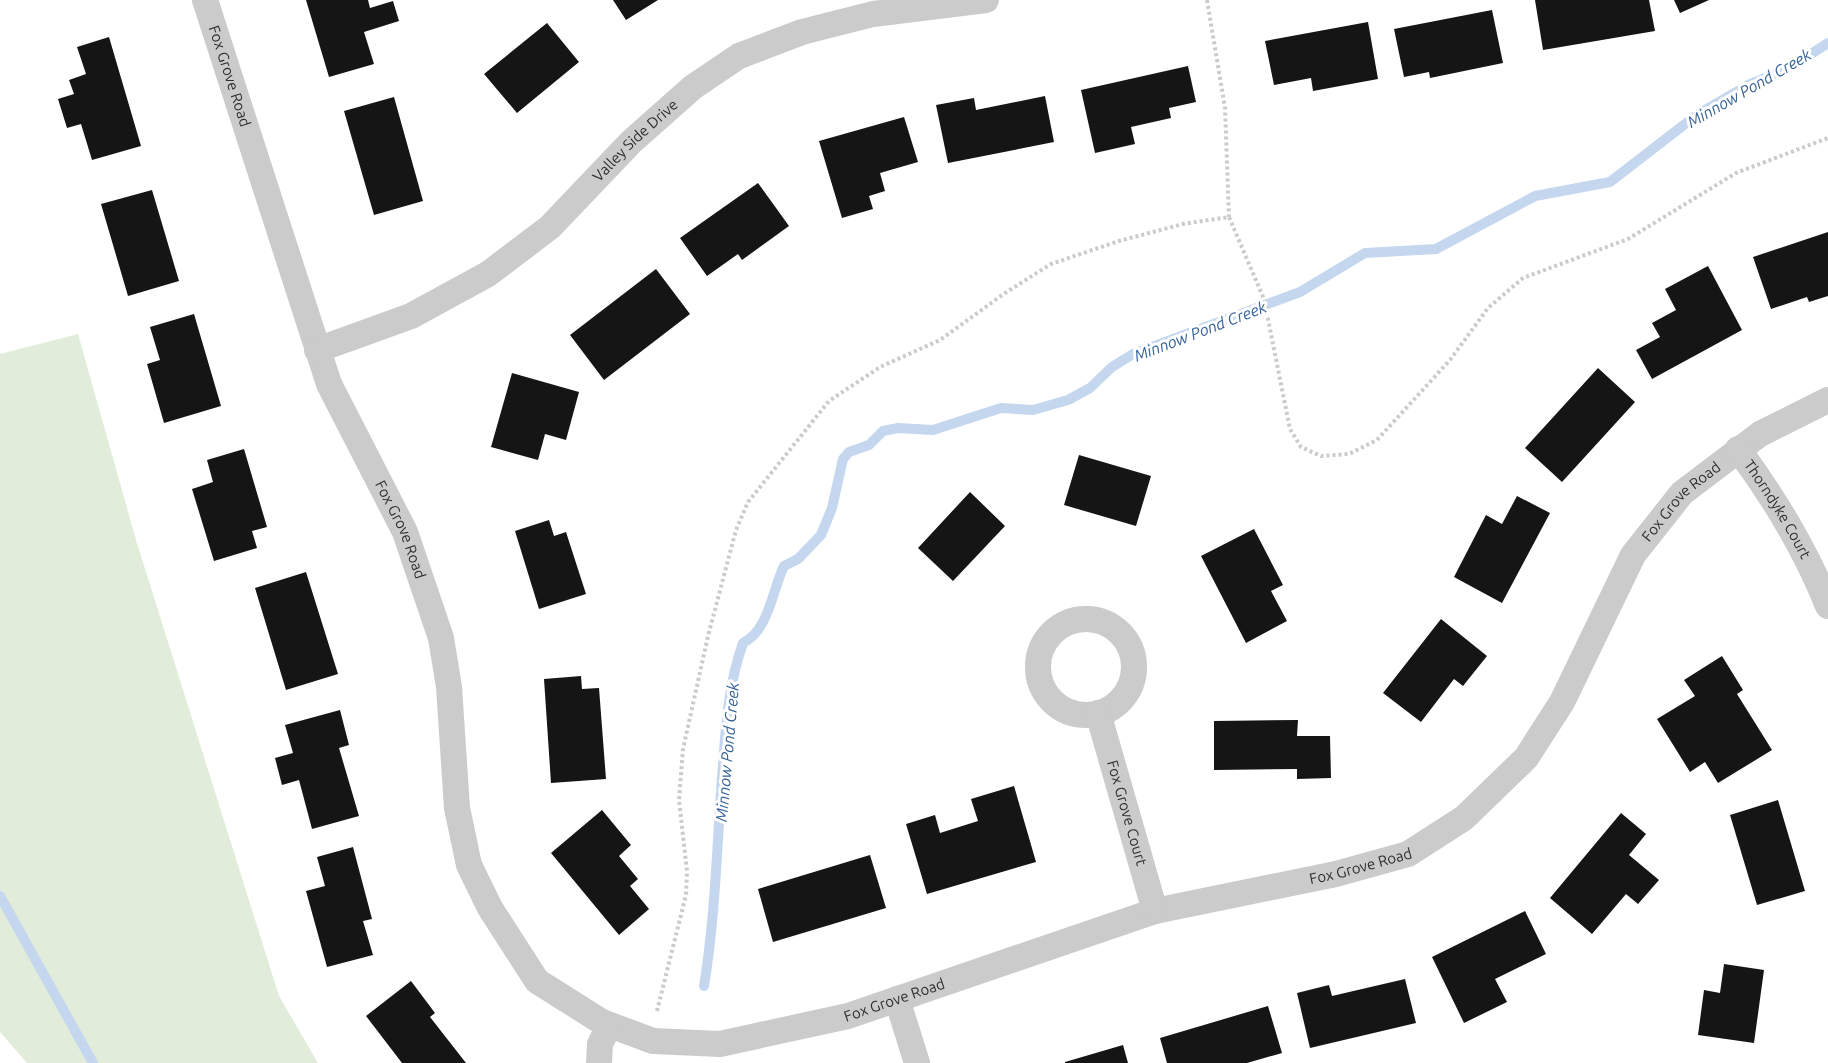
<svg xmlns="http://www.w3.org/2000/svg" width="1828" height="1063" font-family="Ubuntu,sans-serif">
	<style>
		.green { fill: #e1edda }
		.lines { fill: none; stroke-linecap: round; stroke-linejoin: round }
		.stream { stroke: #c4d7ef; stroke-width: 10 }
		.building { fill: #151515 }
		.path { stroke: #cbcbcb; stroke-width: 4; stroke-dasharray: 3 3; stroke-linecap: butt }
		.minor { stroke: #cbcbcb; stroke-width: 26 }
		.labels { text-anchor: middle; stroke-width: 6; stroke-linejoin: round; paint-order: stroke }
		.street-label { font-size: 15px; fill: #2e2e2e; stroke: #fff }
		.water-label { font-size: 16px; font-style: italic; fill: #346298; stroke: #fff }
	</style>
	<rect width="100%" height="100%" fill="#fff"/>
	<path class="green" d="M78 334 136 540 279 996 318 1063H27L0 1032V354Z"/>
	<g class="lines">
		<path class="stream" d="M0 896 93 1063
			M704 986C716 913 717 838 723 764 726 723 729 682 743 643 769 630 772 591 784 566L798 559 821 535 832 508 843 459 849 452 869 445 883 431 898 428 933 430 1001 408 1033 410 1068 400 1090 388 1112 367 1133 354 1300 292 1365 253 1436 249 1535 196 1610 182 1698 114 1750 84 1791 67 1828 43"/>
	</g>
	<path class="building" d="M306 0H368L370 8 393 1 399 21 364 32 374 64 329 77Z
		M613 0H658L626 20Z
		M1535 0H1649L1655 31 1543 50Z
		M1674 0H1709L1680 13Z
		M1492 10 1503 63 1430 78 1429 72 1404 77 1394 29Z
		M1368 22 1378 79 1313 91 1311 78 1274 85 1265 41Z
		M547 23 579 62 517 113 484 74Z
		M109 37 141 146 92 160 81 124 67 128 58 99 74 94 69 80 86 74 77 47Z
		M1188 66 1196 102 1169 108 1171 118 1131 127 1135 144 1095 153 1081 90Z
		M1045 96 1054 142 948 163 936 105 974 98 976 110Z
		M394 97 423 201 374 215 344 111Z
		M904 117 918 162 880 173 885 191 869 196 873 209 842 218 819 141Z
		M758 183 789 226 742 260 738 254 707 276 680 238Z
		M152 190 179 281 128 296 101 204Z
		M1828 232V296L1809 302 1807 297 1771 309 1753 257Z
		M1708 266 1742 330 1652 379 1636 350 1660 337 1652 323 1676 310 1665 289Z
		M656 269 690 314 604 380 570 335Z
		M194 314 221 406 164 423 147 364 160 360 150 327Z
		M1598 368 1635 402 1562 482 1525 448Z
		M512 373 579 392 566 440 545 434 538 460 491 447Z
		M244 449 267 527 252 531 257 548 214 561 192 489 213 482 207 460Z
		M1079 455 1151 476 1136 526 1064 505Z
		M970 492 1005 526 953 581 918 548Z
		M1517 496 1550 513 1502 603 1454 577 1486 515 1502 524Z
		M549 520 554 536 566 532 586 594 539 609 515 531Z
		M1254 529 1283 585 1271 591 1287 621 1246 643 1201 556Z
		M306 572 338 674 286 690 255 588Z
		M1441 619 1487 656 1463 686 1454 679 1421 722 1383 693Z
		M1722 656 1743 690 1737 694 1772 750 1718 783 1705 762 1690 772 1657 719 1695 696 1684 680Z
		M581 676 582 689 599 688 606 779 551 783 544 679Z
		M340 710 349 745 339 748 359 816 312 829 299 780 282 785 275 758 293 753 285 725Z
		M1298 720 1297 736H1330L1331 778 1297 779V769L1214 770V721Z
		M1014 786 1036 862 927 894 906 824 935 815 940 833 978 821 971 799Z
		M1778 800 1805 891 1757 905 1730 815Z
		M602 810 631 845 619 856 638 879 630 886 649 909 619 935 551 853Z
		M1621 813 1646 834 1629 855 1659 880 1638 904 1626 894 1592 934 1550 898Z
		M353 847 372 919 363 921 373 955 327 967 306 891 325 886 317 857Z
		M870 855 886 908 773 942 758 889Z
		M1525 911 1546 954 1495 979 1507 1002 1464 1023 1432 957Z
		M1724 964 1764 970 1754 1043 1698 1035 1704 990 1720 993Z
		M1405 979 1416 1023 1310 1048 1297 993 1329 985 1332 996Z
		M411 981 435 1013 430 1017 466 1063H402L366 1016Z
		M1268 1006 1282 1053 1247 1063H1167L1160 1038Z
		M1123 1045 1128 1063H1065V1062Z"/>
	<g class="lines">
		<path class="path" d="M1207 0 1225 108 1229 217
			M657 1011 686 895 687 871 679 800 683 749 708 636 736 530 748 502 829 401 880 367 940 340 1005 293 1051 264 1119 241 1183 224 1229 217 1264 299 1290 429 1301 447 1321 456 1349 454 1377 440 1450 360 1488 308 1523 278 1628 239 1736 173 1828 138"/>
		<g class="minor">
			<path id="s1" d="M205 0 329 384 405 532 441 638 449 687 457 808 469 865 490 908 537 981 602 1022 653 1041 720 1044 848 1016 1155 911 1336 874 1408 854 1464 818 1526 758 1562 702 1633 555 1682 493 1760 434 1828 400"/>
			<path id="s2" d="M317 350 411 316 488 274 550 227 631 142 693 87 739 56 802 32 873 14 986 0"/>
			<path id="s3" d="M1738 449C1775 499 1805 548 1828 606"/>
			<circle cx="1086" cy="667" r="48"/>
			<path id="s4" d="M1098 713 1155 911"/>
			<path d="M897 999 917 1063"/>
			<path d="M599 1063 600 1044 609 1026"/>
		</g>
	</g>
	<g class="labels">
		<g class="street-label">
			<text dy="5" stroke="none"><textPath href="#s1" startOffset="80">Fox Grove Road</textPath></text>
			<text dy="5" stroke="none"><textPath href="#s2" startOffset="387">Valley Side Drive</textPath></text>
			<text dy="5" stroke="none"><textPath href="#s1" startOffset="2414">Fox Grove Road</textPath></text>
			<text dy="5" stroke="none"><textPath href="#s3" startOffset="72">Thorndyke Court</textPath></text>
			<text dy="5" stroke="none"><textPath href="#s1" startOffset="566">Fox Grove Road</textPath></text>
			<text dy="5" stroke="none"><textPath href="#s4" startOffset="104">Fox Grove Court</textPath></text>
			<text dy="5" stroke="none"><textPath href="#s1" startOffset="1910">Fox Grove Road</textPath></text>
			<text dy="5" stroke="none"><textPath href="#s1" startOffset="1424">Fox Grove Road</textPath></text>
		</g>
		<g class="water-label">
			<text transform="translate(1749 88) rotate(-30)" y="6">Minnow Pond Creek</text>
			<text transform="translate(1200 331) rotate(-21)" y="6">Minnow Pond Creek</text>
			<text transform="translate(727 752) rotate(-85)" y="6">Minnow Pond Creek</text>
		</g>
	</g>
</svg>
